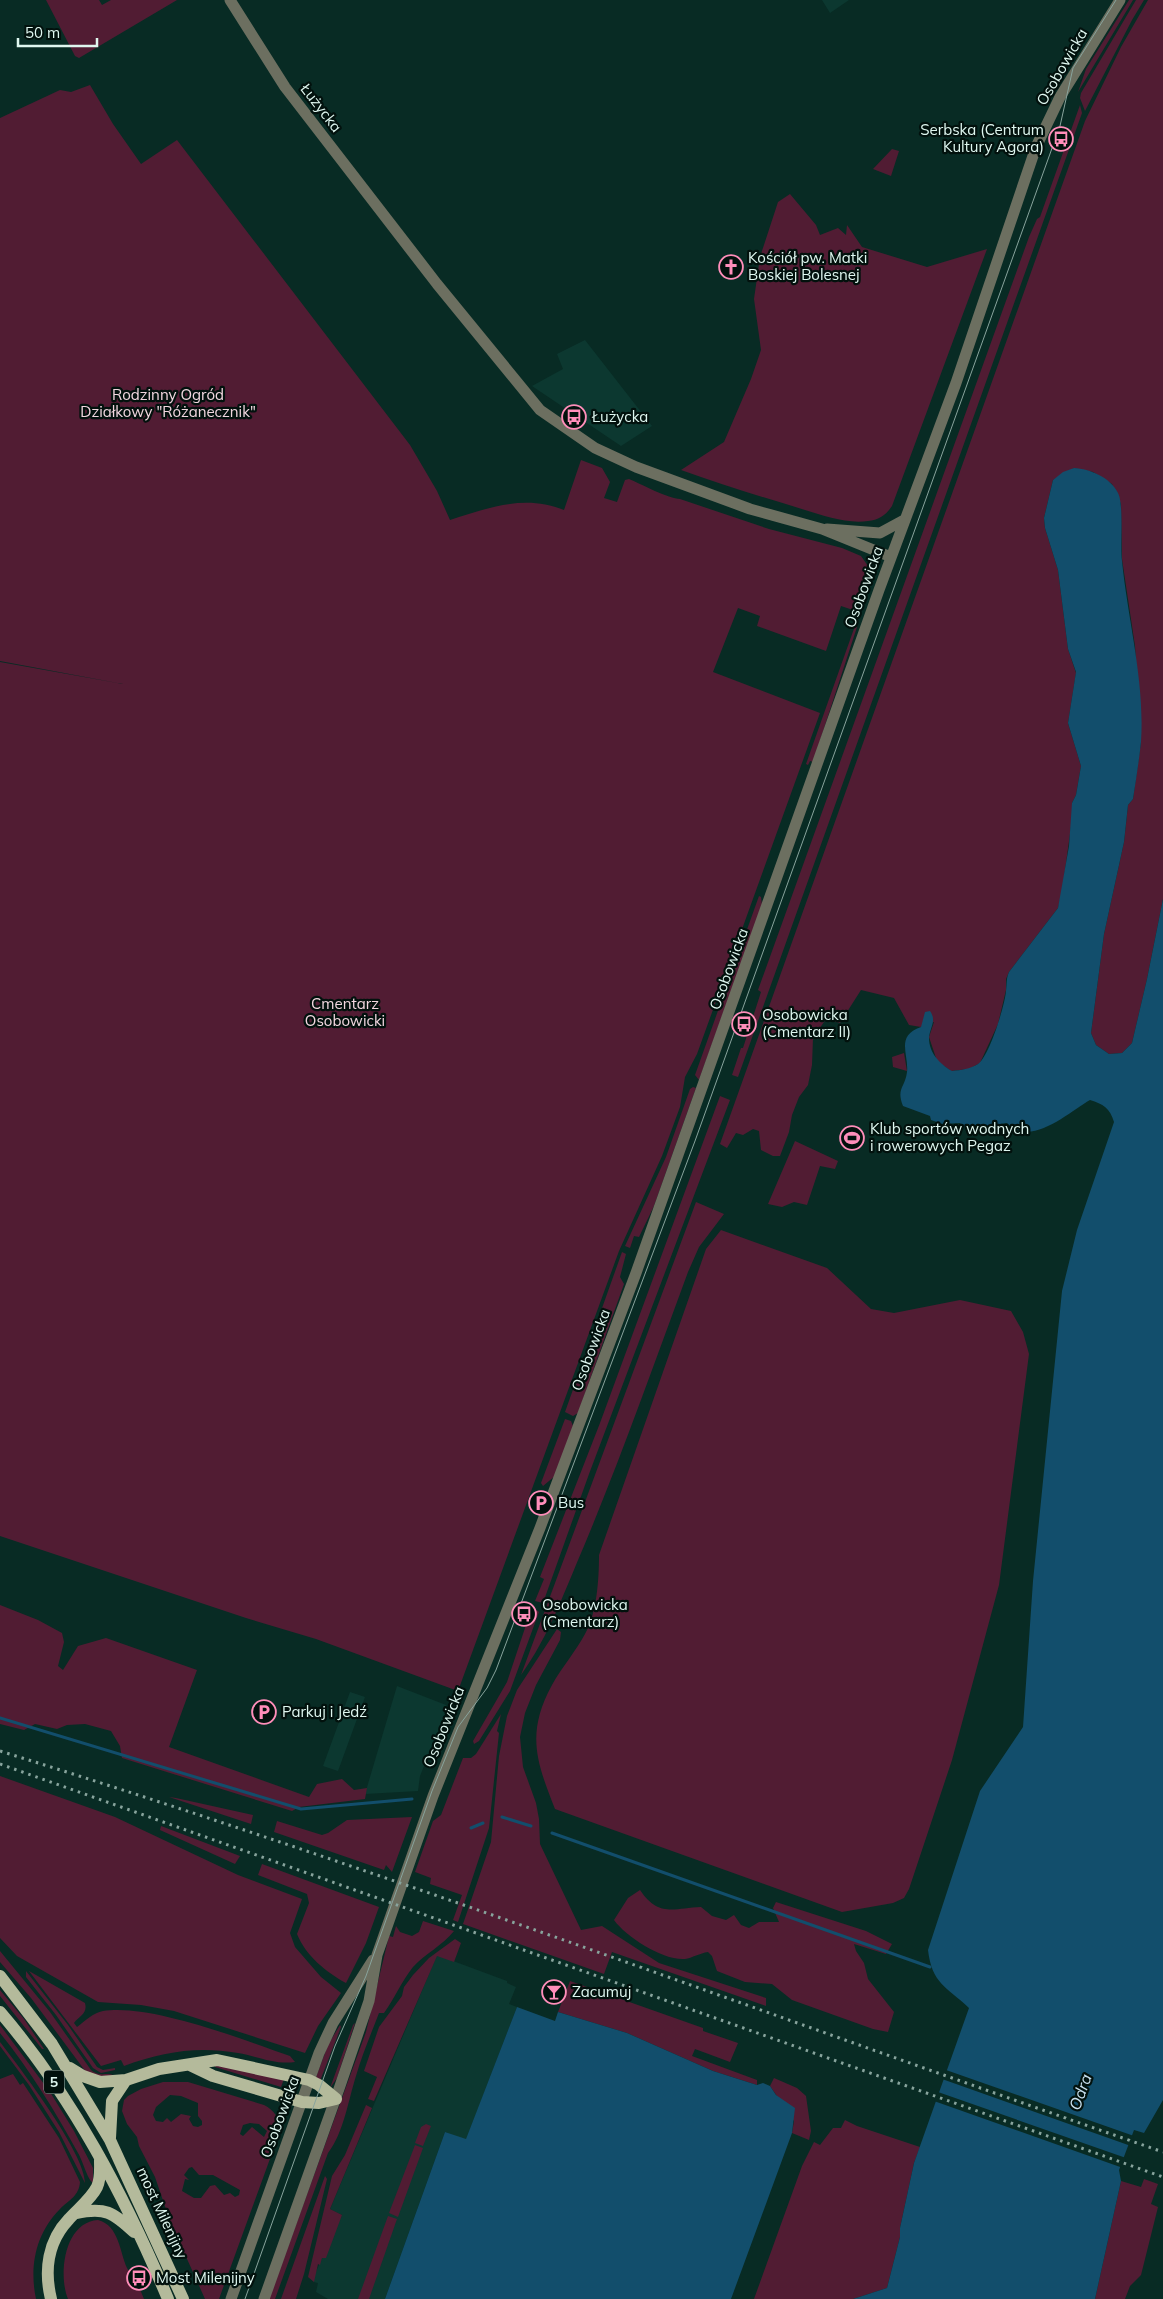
<svg xmlns="http://www.w3.org/2000/svg" width="1163" height="2299" font-family="Mulish,sans-serif">
	<style>
		.built { fill: #0c3830 }
		.green { fill: #511c33; fill-rule: evenodd }
		.water { fill: #124e6c }
		.pier { fill: #082b24 }
		.lines { fill: none; stroke-linecap: round; stroke-linejoin: round }
		.stream { stroke: #124e6c; stroke-width: 3 }
		.minor { stroke: #6c6f60; stroke-width: 11 }
		.major { stroke: #b4ba9b; stroke-width: 12 }
		.tram { stroke: #88a49d; stroke-width: 1 }
		.rail { stroke: #88a49d; stroke-width: 3; stroke-dasharray: 2.5 5; stroke-linecap: butt }
		.labels { text-anchor: middle; stroke-width: 4.5; stroke-linejoin: round; paint-order: stroke }
		.shield { fill: #02110d; stroke: #9db2ac; stroke-width: 1 }
		.shield-label { font-size: 14px; font-weight: bold; fill: #dff7f0 }
		.street-label { font-size: 15px; fill: #dff7f0; stroke: #02110d }
		.poi-label { font-size: 15px; fill: #dff7f0; stroke: #02110d; text-anchor: start }
		.park-label { font-size: 15px; fill: #f2d7e0; stroke: #02110d }
		.water-label { font-size: 16px; font-style: italic; fill: #c9e0ef; stroke: #02110d }
	</style>
	<rect width="100%" height="100%" fill="#082b24"/>
	<path class="built" d="M822 0H849L830 13Z
		M585 340 652 426 621 446 532 386 563 369 557 354Z
		M397 1686 446 1705 447 1709 420 1776 418 1791 365 1794Z
		M350 1692 365 1697 338 1771 323 1766Z
		M437 1955 507 1981V1983L516 1987 509 2004 517 2007 466 2140 445 2132 385 2299H328L316 2292 318 2283 314 2282 313 2278 342 2215 330 2209Z"/>
	<path class="green" d="M46 0H99L102 5 111 0H177L79 58 75 56Z
		M1129 0H1133L1078 92 1086 69Z
		M1136 0H1144L1132 20 1085 111 1080 98 1081 93Z
		M1148 0H1163V899L1147 979 1132 1043 1122 1053 1109 1054 1096 1045 1091 1033 1104 934 1124 842 1128 805 1133 799 1141 742 1135 646 1122 559 1121 504 1112 484 1093 472 1074 468 1053 480 1044 518 1045 528 1058 570 1068 649 1076 673 1068 723 1081 766 1076 795 1072 803 1073 812 1062 892 1058 908 1009 972 1006 979V990L998 1024 980 1063 969 1069 951 1071 937 1061 929 1037 934 1022 921 1027 909 1025 894 998 861 990 840 1023 826 1019 813 1038 812 1065 808 1085 799 1097 792 1115 789 1132 780 1156H773L761 1150 759 1131 753 1129 743 1135 736 1133 727 1148 720 1144 1085 121 1121 47Z
		M90 85 113 124 141 164 177 140 410 445 437 491 450 520C487 508 525 494 564 510L581 460 602 468 610 482 604 498 617 502 625 480 629 479C641 484 669 499 680 499L769 529 842 548 861 556 868 566 869 572 856 611 841 606 826 651 757 626 760 616 738 608 713 672 820 713 697 1054 685 1077 680 1107 662 1156 619 1251 458 1691 316 1639 246 1618 0 1536V662L123 684 0 661V118L60 90 71 92Z
		M1080 105 1082 113 738 1077 732 1075 741 1048H743L761 992 758 990 1029 237 1037 219 1040 217Z
		M892 149 899 151 891 176 873 169Z
		M790 194 816 225 820 235 838 228 846 235 847 225 862 247 927 267 987 249 892 506C886 515 879 520 868 521 847 524 825 516 805 510 763 497 722 485 681 470L724 442 751 379 761 350 754 299 760 257 778 202Z
		M856 623 857 627 813 762 810 761 808 765 806 764Z
		M759 896 761 897 762 905 699 1080 695 1075Z
		M904 1053 907 1071 893 1067 892 1057Z
		M693 1087 696 1088 654 1206 639 1237 634 1236 630 1248 625 1246 666 1157 690 1089Z
		M720 1096 730 1100 589 1474 543 1603 535 1601 544 1579 540 1577 600 1423Z
		M795 1141 838 1161 835 1169 820 1166 807 1205 794 1202 782 1207 768 1204Z
		M696 1202 724 1214 699 1247 688 1272C654 1364 622 1455 584 1546 565 1590 549 1636 521 1675Z
		M721 1230 827 1268 871 1309 894 1313 960 1300 1011 1311 1023 1332 1029 1354 999 1585 952 1760 909 1889 904 1898 893 1903 842 1912 555 1809C536 1761 526 1733 552 1685 562 1667 576 1651 585 1634 597 1613 599 1579 599 1555L706 1249Z
		M622 1252 626 1254 620 1277 624 1284 578 1413 573 1416 565 1412Z
		M565 1419 571 1421 573 1426 555 1476 543 1486 541 1483Z
		M0 1605 38 1620 62 1633 64 1642 58 1666 63 1670 78 1646 106 1638 197 1670 169 1747 309 1797 317 1784 342 1779 354 1790 367 1788 365 1799 299 1807 292 1811 122 1758 120 1746 111 1731 85 1724 67 1725 57 1729 35 1724 24 1730 0 1724Z
		M534 1608 539 1612 510 1691 479 1741 474 1744 473 1741 507 1682 526 1625Z
		M557 1629 561 1632 560 1640 536 1685 525 1713 520 1737 523 1767 536 1803 539 1819 540 1844 581 1930 602 1926 659 1963 766 1998V2006L612 1952 604 1974 463 1924 491 1842 499 1756 507 1716 517 1690Z
		M501 1714 497 1731 499 1733 489 1828 458 1922 453 1920 462 1895 430 1884 431 1878 415 1872 433 1821 441 1815 463 1758H471L476 1754Z
		M0 1776 115 1817 238 1875 302 1899 290 1933 295 1947 321 1977 341 1993 318 2026 305 2053 174 2011 141 2005 98 2002 17 1956 0 1938Z
		M169 1797 176 1798 253 1815 251 1824Z
		M412 1817 392 1872 386 1865 384 1870 274 1832 277 1821 322 1835 328 1833 347 1820Z
		M161 1826 240 1856 235 1864 160 1830Z
		M262 1864 379 1907 366 1943 346 1983C326 1972 306 1956 297 1934L309 1903 307 1894 258 1875Z
		M640 1890C659 1918 674 1908 701 1907L712 1916 726 1920 734 1915 741 1925 749 1928 759 1922H779L773 1908 776 1902 866 1931 892 1944 886 1954 854 1944 856 1951 864 1963 868 1979 894 2012 888 2032 873 2029 792 2000 772 1984 745 1982 717 1971 712 1956 708 1952C700 1953 692 1958 685 1959 664 1961 626 1937 614 1920L628 1898Z
		M423 1921 454 1931C443 1945 425 1954 413 1967 401 1982 395 1998 384 2013H379C371 2034 362 2055 356 2076 348 2101 344 2132 328 2153L275 2299H269L366 2032 389 1936 393 1937 396 1926 400 1932 412 1936 419 1932Z
		M455 1939 461 1943 454 1962 437 1956 374 2101 368 2099 377 2077 364 2071 379 2027 402 1996 404 1987 413 1975 429 1958Z
		M0 1951 50 2012 91 2070C101 2078 106 2071 115 2076L105 2078 86 2072 31 1998 0 1962Z
		M26 1971 68 2025 97 2067 103 2070 115 2068V2070L101 2073 93 2068 56 2015 26 1977Z
		M29 1971 85 2003C88 2014 79 2016 74 2023L77 2027C85 2021 93 2013 103 2011 150 2003 244 2040 290 2056L295 2062C276 2065 256 2056 238 2053 196 2046 163 2052 124 2066L121 2060 101 2066Z
		M570 1981 703 2028V2031L738 2043 730 2062 695 2049 692 2056 757 2080V2085L713 2071 627 2033 558 2012Z
		M0 1990 24 2019 44 2049H42L0 1996Z
		M355 2023 337 2078 330 2088 353 2025Z
		M0 2025 50 2092 74 2131 93 2168V2183C87 2179 83 2161 78 2153 55 2111 30 2070 0 2033Z
		M340 2025 341 2027 320 2081 316 2077 328 2045Z
		M0 2042C20 2068 85 2153 85 2183L59 2132 29 2085 0 2046Z
		M215 2065 284 2079 281 2087 215 2067Z
		M13 2074 20 2085 23 2083 59 2138 80 2182C79 2196 69 2200 60 2209 36 2233 29 2266 36 2299H0V2079Z
		M774 2078 797 2088 806 2096 811 2131 809 2140 792 2133 794 2121 770 2086Z
		M163 2082H188L264 2105C276 2111 281 2121 279 2134L219 2299H205L170 2221 155 2177 139 2146 137 2137 127 2124 122 2111 124 2100 128 2096 141 2089ZM170 2095 181 2096 198 2103V2116L202 2121V2125L198 2127 193 2126 189 2119 191 2116 181 2114 171 2122 167 2118 163 2122 156 2121 153 2115 156 2107ZM250 2123 259 2124 267 2131 264 2137 252 2127 243 2136 240 2134 243 2125ZM192 2167 199 2175H213L240 2190 239 2195 235 2197 230 2193 224 2195 215 2185 210 2186 201 2198H194L182 2191 185 2179 189 2180 184 2175 189 2168Z
		M366 2105 372 2108 330 2209 342 2215 326 2258H322L320 2265 318 2264 314 2282 308 2277 332 2176 345 2155Z
		M845 2120 857 2126 920 2147 914 2163 900 2228V2237L887 2288 853 2299H754L802 2166 814 2142 820 2145 833 2128H841Z
		M426 2124 431 2126 423 2146 415 2143 421 2127Z
		M415 2145 423 2148 398 2217 389 2213Z
		M325 2176 327 2179 304 2274 296 2299H281Z
		M1144 2179 1158 2184 1151 2204 1158 2207 1141 2275 1130 2286 1125 2299H1095L1121 2181 1141 2187Z
		M388 2216 397 2219 369 2299H358Z
		M98 2220C119 2225 120 2253 127 2268 129 2272 132 2274 134 2277 138 2284 141 2292 144 2299H68C58 2275 64 2222 98 2220Z"/>
	<path class="water" d="M1074 468C1090 469 1110 477 1118 493 1124 504 1120 545 1122 561 1128 621 1145 681 1141 742 1139 761 1136 780 1133 799L1128 805 1124 842 1104 934 1091 1033 1096 1045 1109 1054 1122 1053 1132 1043 1147 979 1163 899V2100L1144 2133 1134 2130 1119 2170 1121 2181 1095 2299H853L887 2288 900 2237V2228L914 2163 969 2008C946 1986 932 1984 928 1950L980 1791 1023 1727 1033 1581 1062 1291 1077 1230 1114 1122C1110 1108 1103 1104 1090 1100 1069 1112 1031 1148 1007 1123 992 1124 971 1138 960 1123L943 1124 931 1120 930 1116 903 1106C896 1088 905 1088 907 1072 909 1054 895 1036 921 1027L925 1012 930 1011C937 1021 930 1027 929 1038 929 1053 940 1064 952 1071 961 1070 970 1069 978 1064 989 1057 1005 1005 1006 991 1007 983 1006 979 1009 972L1058 908 1069 846 1072 803 1076 795 1081 766 1068 723 1076 672 1068 649 1058 570 1045 528 1044 518 1053 480 1063 472Z
		M517 2007 555 2021 558 2012 627 2033 713 2071 757 2085 763 2083 770 2086 776 2095 795 2108 792 2133 731 2299H385L445 2132 466 2139Z"/>
	<path class="pier" d="M946 2070 1134 2136 1131 2146 942 2079Z
		M938 2092 1126 2158 1123 2168 934 2101Z"/>
	<g class="lines">
		<path class="stream" d="M0 1718 301 1809 412 1799
			M502 1817 531 1826
			M471 1828 483 1823
			M552 1833 930 1967"/>
		<path class="minor" d="M230 0 285 87 437 284 540 410 595 448 636 467 750 509 822 529 891 557
			M827 529 880 533 904 520
			M231 2299 319 2053 333 2023 373 1960
			M264 2299 340 2086 369 2001 377 1955 433 1796 540 1528 636 1273 879 590 956 383 1036 147 1060 97 1120 0"/>
		<path class="major" d="M0 1976 52 2044 110 2140 183 2299
			M0 2012C73 2097 125 2197 168 2299
			M190 2065 213 2076 302 2102 319 2103 336 2099
			M70 2068 83 2076 100 2082 126 2080 159 2069 217 2060 309 2080 319 2085 336 2099
			M110 2138 112 2101 126 2080
			M76 2213C105 2207 113 2212 134 2232
			M51 2299C44 2270 48 2241 69 2219 78 2209 91 2199 97 2187 101 2179 100 2169 100 2160"/>
		<path class="tram" d="M245 2299 335 2046 366 1976 432 1791 458 1727 487 1688 496 1670 695 1141 1060 126 1073 68 1116 0"/>
		<path class="rail" d="M0 1751C392 1873 776 2018 1163 2152
			M0 1764 1163 2177"/>
	</g>
	<defs>
		<g id="bus-ring" transform="scale(1.25)"><circle r="9.5" fill="#02110d" stroke="#ff8eba" stroke-width="1.5"/><path d="M-5-6H5V4H4V6H2V4H-2V6H-4V4H-5ZM-3.5-4V0h7V-4ZM-3.5 1.2v1.5H-2V1.2ZM2 1.2v1.5H3.5V1.2Z" fill="#ff8eba"/></g>
		<g id="church-ring" transform="scale(1.25)"><circle r="9.5" fill="#02110d" stroke="#ff8eba" stroke-width="1.5"/><path d="M-1.2-6h2.4v3.5h3.3v2.4h-3.3V6h-2.4V-.1h-3.3v-2.4h3.3Z" fill="#ff8eba"/></g>
		<g id="stadium-ring" transform="scale(1.25)"><circle r="9.5" fill="#02110d" stroke="#ff8eba" stroke-width="1.5"/><path d="M0-5a6.5 5 0 1 0 0 10a6.5 5 0 1 0 0-10ZM-3.5-1.8h7v3.6h-7Z" fill="#ff8eba"/></g>
		<g id="parking-ring" transform="scale(1.25)"><circle r="9.5" fill="#02110d" stroke="#ff8eba" stroke-width="1.5"/><path d="M-3.5-5.5H1a3.5 3.5 0 0 1 0 7H-1V5.5H-3.5ZM-1-3.4V-.6H.8a1.4 1.4 0 0 0 0-2.8Z" fill="#ff8eba"/></g>
		<g id="bar-ring" transform="scale(1.25)"><circle r="9.5" fill="#02110d" stroke="#ff8eba" stroke-width="1.5"/><path d="M-6-5H6L.8 .8V4.5H3.5V6h-7V4.5H-.8V.8Z" fill="#ff8eba"/></g>
	</defs>
	<g fill-rule="evenodd">
		<use href="#bus-ring" x="1061" y="139"/>
		<use href="#church-ring" x="731" y="267"/>
		<use href="#bus-ring" x="574" y="417"/>
		<use href="#bus-ring" x="744" y="1024"/>
		<use href="#stadium-ring" x="852" y="1138"/>
		<use href="#parking-ring" x="541" y="1503"/>
		<use href="#bus-ring" x="524" y="1614"/>
		<use href="#parking-ring" x="264" y="1712"/>
		<use href="#bar-ring" x="554" y="1992"/>
		<use href="#bus-ring" x="139" y="2278"/>
	</g>
	<g class="labels">
		<rect class="shield" x="44" y="2070.5" width="20" height="23" rx="4"/>
		<g class="shield-label">
			<text x="54" y="2087">5</text>
		</g>
		<g class="street-label">
			<text transform="translate(1062 67) rotate(-60)" y="5">Osobowicka</text>
			<text transform="translate(321 108) rotate(52)" y="5">Łużycka</text>
			<text transform="translate(864 587) rotate(-70)" y="5">Osobowicka</text>
			<text transform="translate(729 969) rotate(-70)" y="5">Osobowicka</text>
			<text transform="translate(591 1350) rotate(-70)" y="5">Osobowicka</text>
			<text transform="translate(444 1727) rotate(-68)" y="5">Osobowicka</text>
			<text transform="translate(280 2117) rotate(-70)" y="5">Osobowicka</text>
			<text transform="translate(162 2213) rotate(65)" y="5">most Milenijny</text>
		</g>
		<g class="poi-label">
			<text x="1044" y="135" text-anchor="end">Serbska (Centrum<tspan x="1044" dy="17">Kultury Agora)</tspan></text>
			<text x="748" y="263">Kościół pw. Matki<tspan x="748" dy="17">Boskiej Bolesnej</tspan></text>
			<text x="592" y="422">Łużycka</text>
			<text x="762" y="1020">Osobowicka<tspan x="762" dy="17">(Cmentarz II)</tspan></text>
			<text x="870" y="1134">Klub sportów wodnych<tspan x="870" dy="17">i rowerowych Pegaz</tspan></text>
			<text x="558" y="1508">Bus</text>
			<text x="542" y="1610">Osobowicka<tspan x="542" dy="17">(Cmentarz)</tspan></text>
			<text x="282" y="1717">Parkuj i Jedź</text>
			<text x="572" y="1997">Zacumuj</text>
			<text x="156" y="2283">Most Milenijny</text>
		</g>
		<g class="park-label">
			<text x="168" y="400">Rodzinny Ogród<tspan x="168" dy="17">Działkowy "Różanecznik"</tspan></text>
			<text x="345" y="1009">Cmentarz<tspan x="345" dy="17">Osobowicki</tspan></text>
		</g>
		<g class="water-label">
			<text transform="translate(1080 2092) rotate(-70)" y="6">Odra</text>
		</g>
	</g>
	<path d="M18 38v8h79v-8" fill="none" stroke="#dff7f0" stroke-width="2.5"/>
	<text x="25" y="38" font-size="15" fill="#dff7f0" stroke="#02110d" stroke-width="4" paint-order="stroke">50 m</text>
</svg>
